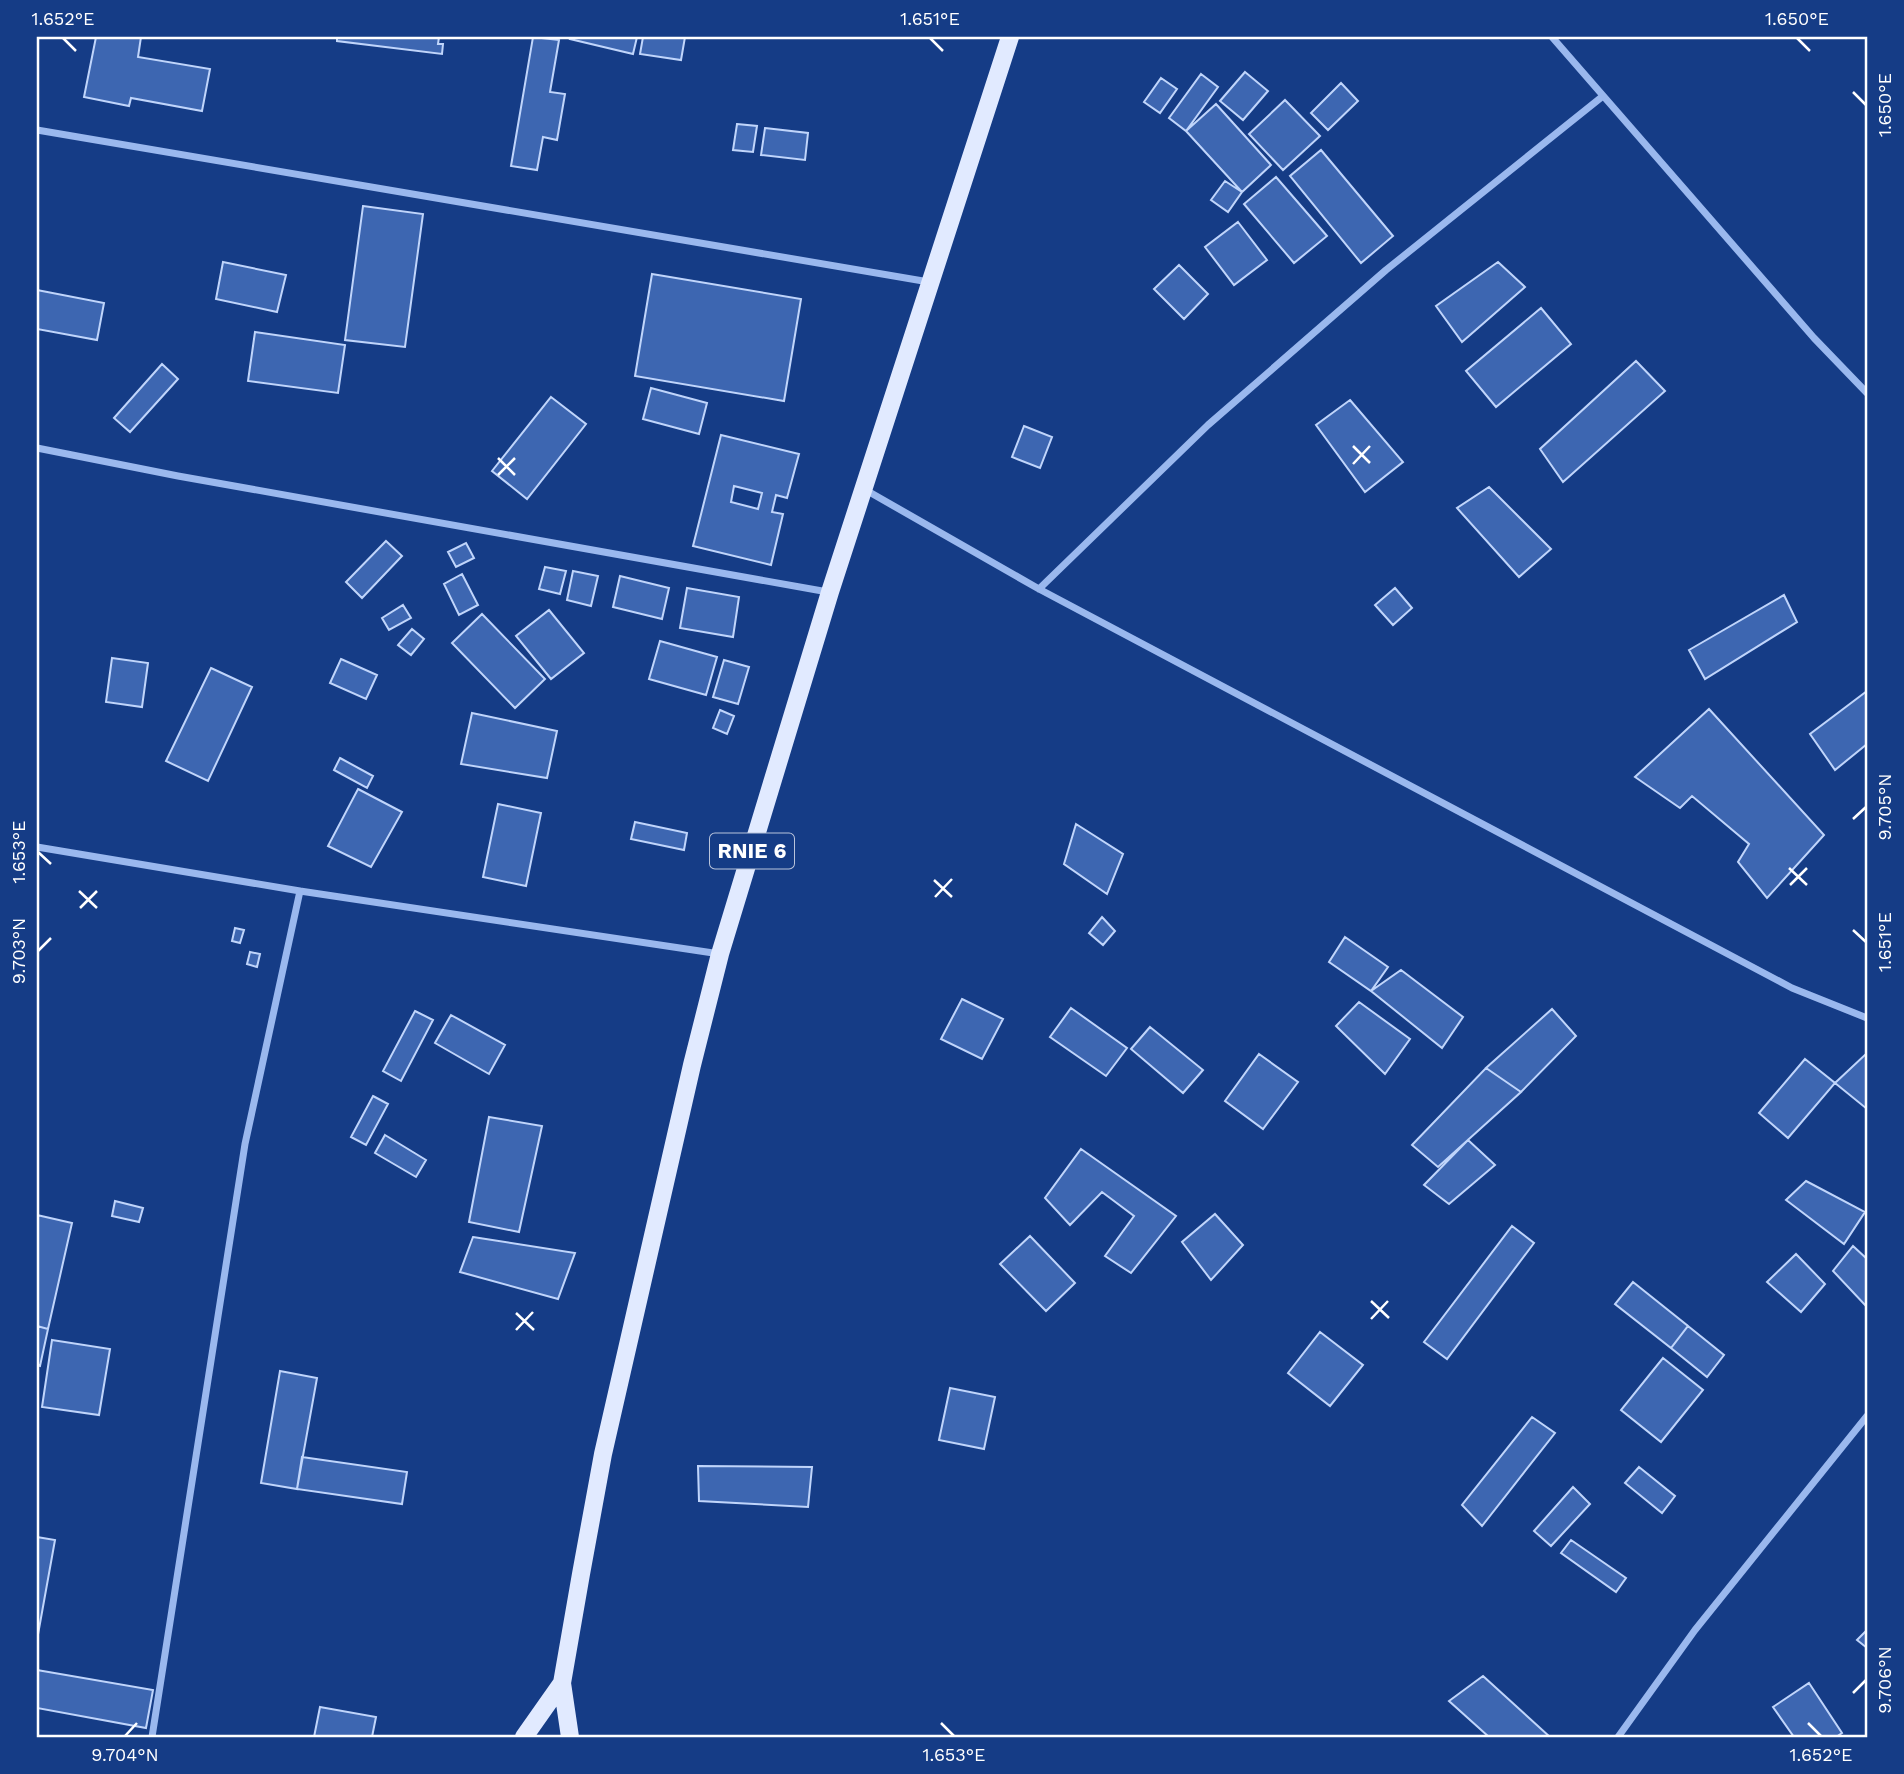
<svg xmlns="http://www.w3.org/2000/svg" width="1904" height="1774" font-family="'Work Sans',sans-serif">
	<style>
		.building { fill: #3d66b1; stroke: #c0d5fb; stroke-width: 2; fill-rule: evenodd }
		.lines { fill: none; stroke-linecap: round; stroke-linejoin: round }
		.minor { stroke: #9ab8ee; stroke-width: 7 }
		.primary { stroke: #e1eaff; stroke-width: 18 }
		.ticks { fill: none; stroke: #fff; stroke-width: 2.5 }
		.labels { text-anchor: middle; stroke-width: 5; stroke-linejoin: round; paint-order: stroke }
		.shield { fill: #153c86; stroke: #b9c4db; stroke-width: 2 }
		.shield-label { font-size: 21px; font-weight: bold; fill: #fff }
		.neatline { fill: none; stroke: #fff; stroke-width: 2.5 }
		.ticks-label { font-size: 18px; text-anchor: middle; fill: #fff }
	</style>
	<rect width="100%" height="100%" fill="#153c86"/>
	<path class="building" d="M96 37H141L138 57 210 69 202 111 131 98 129 106 84 97Z
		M337 37H439L438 44H443L442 54 337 41Z
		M533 37 559 40 550 92 565 94 557 140 543 137 537 170 511 166Z
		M571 37H637L633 54 570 39Z
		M643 37H685L681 60 640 54Z
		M1245 72 1268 91 1243 120 1220 101Z
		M1201 74 1218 87 1186 131 1169 118Z
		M1161 78 1177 89 1160 113 1144 102Z
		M1341 83 1358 101 1328 130 1311 113Z
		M1285 100 1320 136 1283 170 1249 134Z
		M1216 104 1271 165 1242 192 1186 131Z
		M737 124 757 126 753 152 733 150Z
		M765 128 808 133 805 160 761 155Z
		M1321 150 1393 236 1361 263 1290 176Z
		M1276 177 1327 236 1294 263 1244 204Z
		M1225 181 1242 192 1228 212 1211 200Z
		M363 206 423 214 405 347 345 340Z
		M1238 222 1267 260 1234 285 1205 247Z
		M223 262 286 275 277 312 216 299Z
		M1498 262 1525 287 1462 342 1436 306Z
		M1179 265 1208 294 1184 319 1154 289Z
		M652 274 801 299 784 401 635 376Z
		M37 290 104 303 97 340 37 329Z
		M1541 308 1571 344 1496 407 1466 371Z
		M255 332 345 345 338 393 248 381Z
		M1636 361 1665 391 1563 482 1540 449Z
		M162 364 178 379 130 432 114 418Z
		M651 388 707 403 699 434 643 419Z
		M551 397 586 424 527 499 492 471Z
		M1350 400 1403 462 1365 492 1316 425Z
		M1024 426 1052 437 1040 468 1012 457Z
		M721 435 799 454 787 498 776 495 772 512 783 514 771 565 693 546ZM734 486 762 493 758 509 731 502Z
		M1489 487 1551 549 1519 577 1457 508Z
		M386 541 402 556 362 598 346 582Z
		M466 543 474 558 456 567 448 552Z
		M545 567 566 571 560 594 539 589Z
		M573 571 598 576 591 606 567 600Z
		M462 574 478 605 459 615 444 584Z
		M620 576 669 588 662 619 613 607Z
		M687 588 739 597 733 637 680 628Z
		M1395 588 1412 608 1393 625 1375 605Z
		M1784 595 1797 622 1705 679 1689 650Z
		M403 605 411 618 389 630 382 618Z
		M549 610 584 653 551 679 516 636Z
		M482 614 545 679 515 708 452 643Z
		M412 629 424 639 411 655 398 645Z
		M660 641 717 657 706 695 649 679Z
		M112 658 148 663 142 707 106 702Z
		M341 659 377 675 366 699 330 683Z
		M724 660 749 667 738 704 713 697Z
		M211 668 252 687 208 781 166 761Z
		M1867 691V744L1835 770 1810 734Z
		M1709 709 1824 835 1767 898 1738 862 1749 844 1692 796 1680 808 1635 777Z
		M720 710 734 716 727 734 713 728Z
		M472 713 557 731 547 778 461 764Z
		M340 758 373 776 367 788 334 770Z
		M358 789 402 812 371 867 328 846Z
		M498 804 541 813 526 886 483 877Z
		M635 822 687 833 684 850 631 839Z
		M1076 824 1123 854 1107 894 1064 864Z
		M1102 917 1115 931 1103 945 1089 933Z
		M235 928 244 930 240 943 232 941Z
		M1345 937 1388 967 1371 991 1329 962Z
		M250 952 260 954 257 967 247 964Z
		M1401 970 1463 1017 1442 1048 1371 991Z
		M962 999 1003 1019 982 1059 941 1039Z
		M1359 1002 1410 1039 1385 1074 1336 1026Z
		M1071 1008 1127 1048 1106 1076 1050 1037Z
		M1552 1009 1576 1036 1521 1092 1486 1068Z
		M415 1011 433 1020 401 1081 383 1071Z
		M451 1015 505 1045 489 1074 435 1043Z
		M1150 1027 1203 1070 1183 1093 1131 1049Z
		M1867 1053V1109L1835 1083Z
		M1259 1054 1298 1082 1263 1129 1225 1101Z
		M1805 1059 1835 1083 1788 1138 1759 1113Z
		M1486 1068 1521 1092 1438 1167 1412 1145Z
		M373 1096 388 1104 366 1145 351 1137Z
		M489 1117 542 1126 519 1232 469 1222Z
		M385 1135 426 1160 416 1177 375 1153Z
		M1468 1140 1495 1165 1449 1204 1424 1185Z
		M1081 1149 1176 1216 1131 1273 1105 1256 1134 1216 1102 1192 1070 1225 1045 1198Z
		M1806 1181 1865 1212 1844 1244 1786 1200Z
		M115 1201 143 1208 139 1222 112 1216Z
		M1215 1214 1243 1245 1211 1280 1182 1242Z
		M37 1215 72 1223 48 1329 37 1326Z
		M1512 1226 1534 1243 1447 1359 1424 1342Z
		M1030 1236 1075 1283 1046 1311 1000 1264Z
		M473 1237 575 1253 558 1299 460 1272Z
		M1853 1246 1867 1259 1866 1306 1833 1271Z
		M1796 1254 1825 1284 1801 1312 1767 1282Z
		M1633 1282 1688 1326 1671 1348 1615 1304Z
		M37 1326 48 1329 40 1366 37 1365Z
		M1688 1326 1724 1355 1707 1377 1671 1348Z
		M1320 1332 1363 1365 1330 1406 1288 1373Z
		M52 1340 110 1349 99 1415 42 1407Z
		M1663 1358 1703 1390 1661 1442 1621 1410Z
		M280 1371 317 1378 297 1489 261 1483Z
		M950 1388 995 1397 984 1449 939 1440Z
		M1532 1417 1555 1433 1482 1526 1462 1505Z
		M302 1457 407 1472 402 1504 297 1489Z
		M698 1466 812 1467 808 1507 699 1501Z
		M1639 1467 1675 1496 1662 1513 1625 1483Z
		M1573 1487 1590 1504 1551 1546 1534 1531Z
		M37 1537 55 1540 37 1640Z
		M1571 1540 1626 1578 1616 1592 1561 1553Z
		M1867 1630V1648L1857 1640Z
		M37 1670 153 1690 146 1728 37 1708Z
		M1483 1676 1550 1737H1489L1449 1701Z
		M1809 1683 1842 1733 1836 1737H1794L1773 1707Z
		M320 1707 376 1717 372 1737H314Z"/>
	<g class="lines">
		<path class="minor" d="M1552 37 1814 338 1867 393
			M37 130 929 282
			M37 448 178 476 828 592
			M864 489 1039 589 1792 988 1867 1018
			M1039 589 1208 425 1386 270 1603 96
			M37 847 300 891 720 954
			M152 1737 245 1144 300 891
			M1618 1737 1695 1630 1867 1416"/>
		<path class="primary" d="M524 1737 562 1683
			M570 1737 562 1683 581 1574 603 1454 692 1065 720 954 830 592 1010 37"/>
	</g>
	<path class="ticks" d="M63 38 76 51M930 38 943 51M1797 38 1810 51M1853 92 1866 105M1353 446 1370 463M498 458 515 475M1353 464 1370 446M498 475 515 458M1853 819 1866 807M38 852 51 864M1789 868 1807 885M934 880 952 897M1790 885 1807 868M79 891 97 908M935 897 952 879M80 908 97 891M1853 930 1866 942M38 951 51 938M1371 1301 1389 1318M516 1313 534 1330M1371 1319 1388 1301M516 1330 533 1312M1853 1693 1866 1680M941 1723 954 1736M1808 1723 1821 1736M125 1736 137 1723"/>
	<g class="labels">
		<rect class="shield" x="710" y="833.5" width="84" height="35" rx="5"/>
		<g class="shield-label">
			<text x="752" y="858">RNIE 6</text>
		</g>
	</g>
	<rect width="1904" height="1774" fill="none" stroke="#153c86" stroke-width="77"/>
	<rect x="38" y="38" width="1828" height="1698" class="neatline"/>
	<g class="ticks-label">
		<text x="63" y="25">1.652°E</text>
		<text x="930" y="25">1.651°E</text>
		<text x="1797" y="25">1.650°E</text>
		<text transform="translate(1885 105) rotate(-90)" y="6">1.650°E</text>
		<text transform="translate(1885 807) rotate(-90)" y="6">9.705°N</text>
		<text transform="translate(19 852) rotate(-90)" y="6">1.653°E</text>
		<text transform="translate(1885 942) rotate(-90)" y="6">1.651°E</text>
		<text transform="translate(19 951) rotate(-90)" y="6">9.703°N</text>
		<text transform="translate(1885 1680) rotate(-90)" y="6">9.706°N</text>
		<text x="125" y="1761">9.704°N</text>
		<text x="954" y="1761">1.653°E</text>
		<text x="1821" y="1761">1.652°E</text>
	</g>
</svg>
